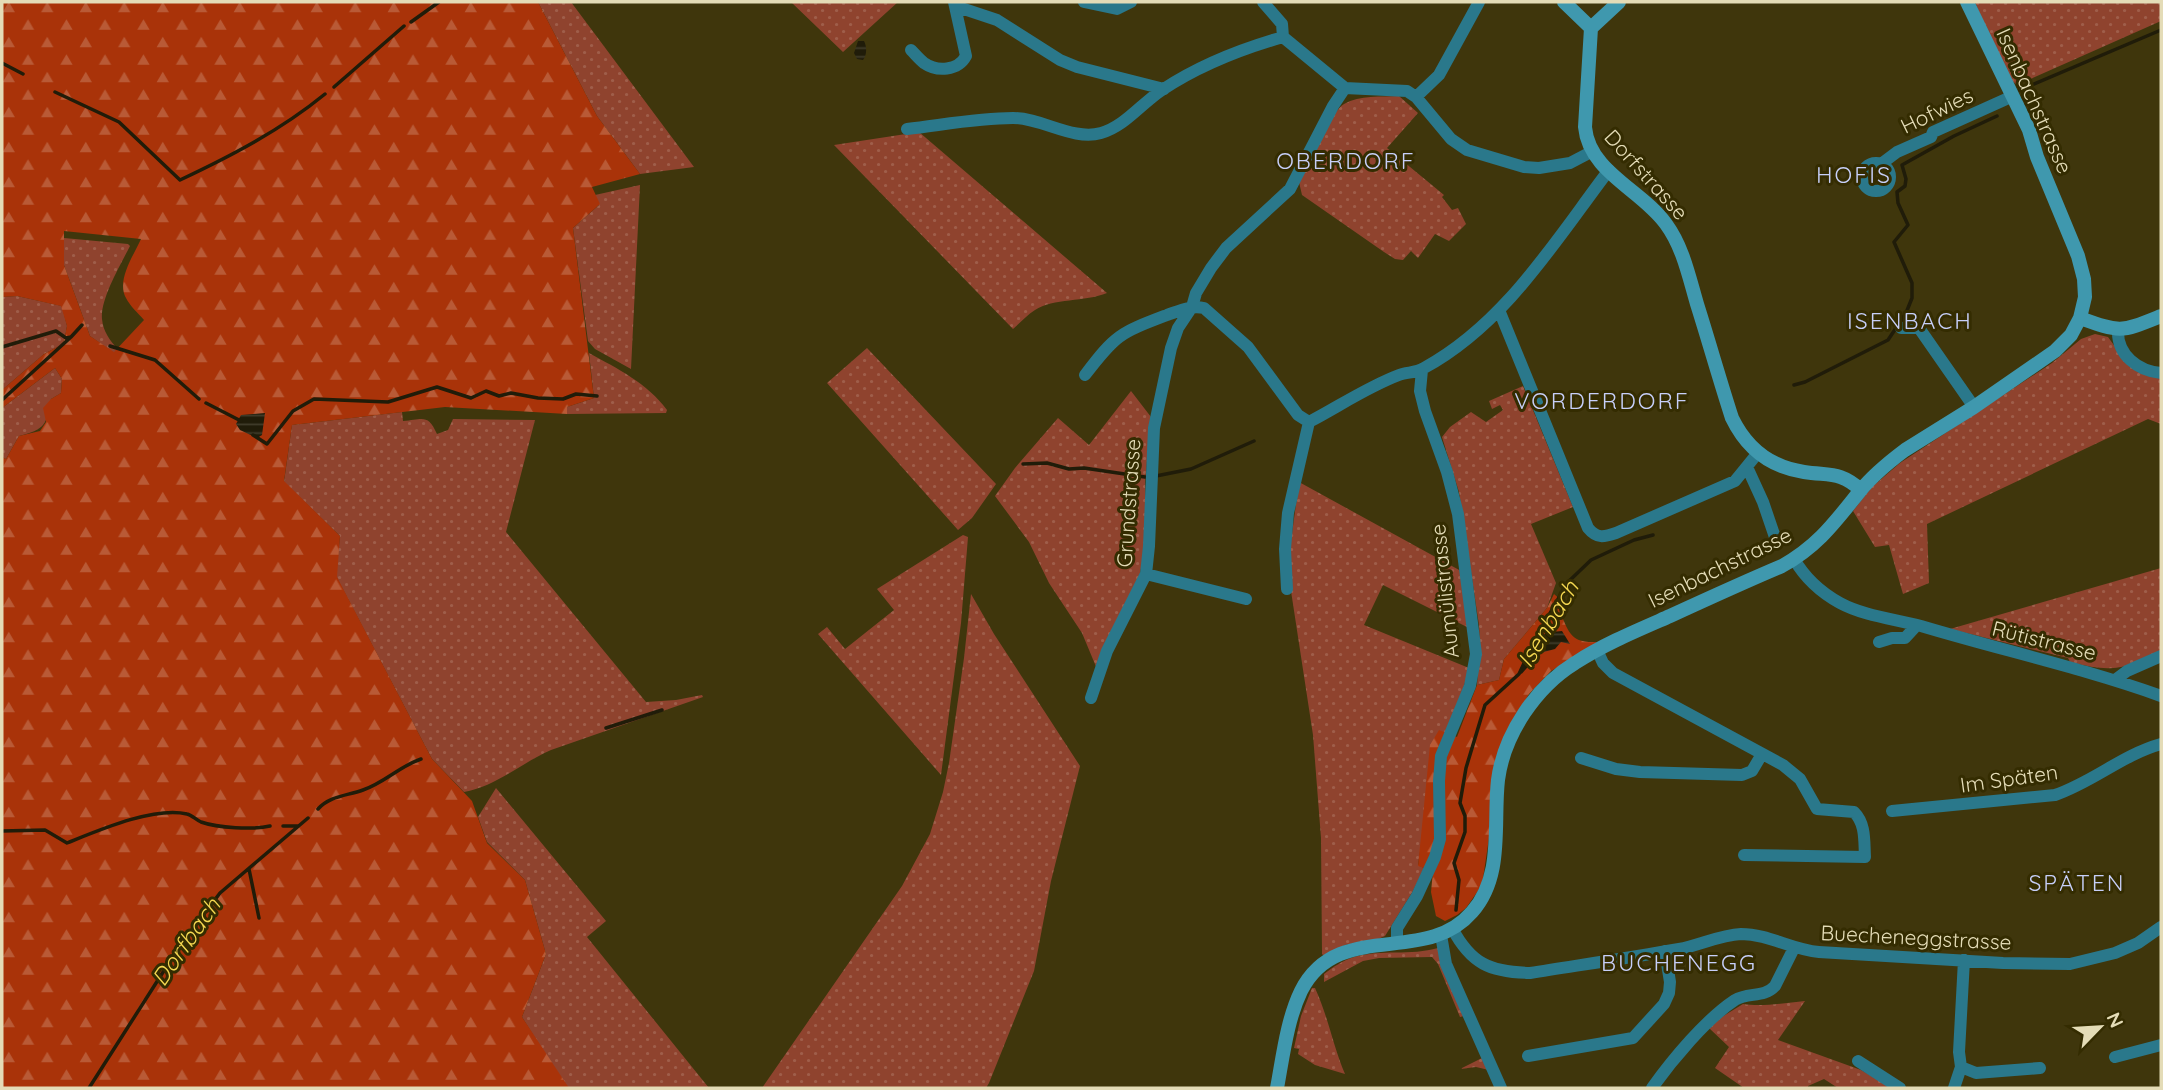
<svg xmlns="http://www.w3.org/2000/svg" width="2163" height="1090" font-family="Quicksand,sans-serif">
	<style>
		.grass { fill: url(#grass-dots) }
		.forest { fill: url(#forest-firs); fill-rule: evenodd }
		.water { fill: url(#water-rules) }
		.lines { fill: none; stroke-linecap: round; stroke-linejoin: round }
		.stream { stroke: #201c09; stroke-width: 3.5 }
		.street { stroke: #2a788b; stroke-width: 12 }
		.secondary { stroke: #3f98ae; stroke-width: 14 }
		.labels { text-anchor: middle; stroke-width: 6; stroke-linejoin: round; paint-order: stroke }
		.street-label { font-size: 21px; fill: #e4dcb7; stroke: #342c01 }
		.neighbourhood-label { font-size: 23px; letter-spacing: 2px; fill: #c7cff9; stroke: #342c01 }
		.water-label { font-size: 23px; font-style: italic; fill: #f5d851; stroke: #342c01 }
	</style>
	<defs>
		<pattern id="grass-dots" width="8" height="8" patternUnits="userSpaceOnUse" patternTransform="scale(1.75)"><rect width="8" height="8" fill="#8f432e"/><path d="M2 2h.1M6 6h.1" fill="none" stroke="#9f5e4a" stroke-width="1.8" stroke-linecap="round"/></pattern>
		<pattern id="forest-firs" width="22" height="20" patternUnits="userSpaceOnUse" patternTransform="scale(1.75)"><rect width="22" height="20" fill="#a93309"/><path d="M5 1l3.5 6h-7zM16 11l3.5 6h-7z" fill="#b95a36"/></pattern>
		<pattern id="water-rules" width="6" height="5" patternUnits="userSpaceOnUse" patternTransform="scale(1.75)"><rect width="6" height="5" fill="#201c09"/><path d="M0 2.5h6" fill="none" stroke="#403c2b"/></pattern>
	</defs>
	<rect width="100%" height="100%" fill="#3f360c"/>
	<path class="grass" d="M538 2H571L694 167 640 174 597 116Z
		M791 2H898L843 52Z
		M1975 2H2161V21L2017 85C2002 74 1983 21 1975 2Z
		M1399 96 1418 113 1387 148 1444 195 1442 197 1452 210 1458 208 1466 224 1449 241 1435 234 1418 258 1411 251 1403 260 1395 259 1384 252 1302 195 1299 182C1307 166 1330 112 1344 104 1360 95 1381 97 1399 96Z
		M919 132 1107 293C1085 302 1053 298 1035 310 1027 315 1020 323 1013 329L834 145Z
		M640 185 631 369 595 349 588 341 573 228 599 205 595 195Z
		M64 238 128 244 130 246C121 264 100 299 102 319 103 331 110 341 118 349L114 353 90 336 64 265Z
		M17 296 62 306 67 326 63 344 44 354 2 390V297Z
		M2095 334 2108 337 2124 359 2161 377V424L2148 419 1927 524 1929 583 1903 594 1889 545 1875 547 1853 511 1872 487 1900 463 2052 363 2081 339Z
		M867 348 996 484 972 518 958 530 827 383Z
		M589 353C618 369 647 383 667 410L666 413 567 414V407L594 398Z
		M55 368 62 379 61 393 51 399C46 425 46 429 19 436L6 459 2 457V408Z
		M1523 386 1573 507 1531 524 1556 583 1547 608 1504 659 1499 680 1477 685 1480 648 1479 625 1459 492 1442 437 1450 427 1471 412 1486 422 1503 410 1500 405 1492 409 1489 401Z
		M1131 391 1151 417 1145 482 1147 535 1139 579 1097 669 1082 633 1049 583 1029 542 995 496 1015 468 1058 418 1089 445Z
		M402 412 403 421C424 419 428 414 437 434L448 430 453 419 535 420 506 532 646 702 676 700 702 695 703 697 551 750C523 762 495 787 464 792L432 759 336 576 340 536 284 482 292 425Z
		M1299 482 1461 571 1469 628 1383 585 1364 625 1469 668 1423 831 1418 865 1424 868 1413 891 1385 936 1378 939 1345 945 1324 956 1322 954 1321 838 1313 735 1291 591V541Z
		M963 535 968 537 961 623 941 775 818 634 827 627 845 649 894 610 877 589Z
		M2161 568V653C2122 669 2112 673 2070 662L2068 658 1950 629Z
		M971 594 994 634 1080 766 1051 881 1034 971 989 1083 986 1088H762L902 886 930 834 943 792 949 763 964 658Z
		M496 788 606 921 587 937 709 1088H569L562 1081 522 1017 546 954 525 880 487 842 478 817Z
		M1438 948 1443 964 1489 1070 1476 1067 1460 1069 1482 1058 1464 1016 1460 1017 1438 964 1432 957 1379 958 1363 961 1324 982V974C1333 967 1342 961 1354 957 1381 949 1411 956 1438 948Z
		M1312 988H1315C1328 1016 1333 1046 1345 1074L1315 1065 1298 1054 1299 1049 1294 1048 1301 1016Z
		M1805 1001 1778 1040 1861 1070 1892 1088H1838L1824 1079 1808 1086V1088H1744L1715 1068 1729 1047 1709 1028 1712 1023 1743 1004C1762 1007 1785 1003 1805 1001Z"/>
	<path class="forest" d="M2 2H538L597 116 640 174 592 187 600 204 573 228 594 398 567 407V414L445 407 292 425 284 481 340 536 337 577 432 759 472 801 487 843 525 880 546 954 522 1017 569 1088H2V457L6 459 19 436 40 431 46 422 43 408 51 399 61 393 62 379 55 368 2 408V390L44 354 63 344 67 326 61 306 17 296 2 297ZM64 231 141 239C134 255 116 280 126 298 130 306 138 313 144 320L114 352 90 336 64 265Z
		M1554 594 1562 601 1559 610C1569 631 1569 643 1596 642L1597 644 1551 671 1529 694 1504 737 1482 885 1466 908 1457 915 1445 921 1436 916 1431 892 1433 871 1418 866 1430 745 1439 730 1457 737 1477 685 1499 680 1504 659 1547 608Z"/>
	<path class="water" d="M858 41H864C867 46 867 56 863 60L857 59 854 53Z
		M265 413 262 435 257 438 240 430 236 424 241 415Z
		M1562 631 1570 644 1561 642 1555 649 1536 654 1535 650 1552 632Z"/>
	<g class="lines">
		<path class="stream" d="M411 22 439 2
			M2 63 23 74
			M334 87 404 26
			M2020 90 2161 30
			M55 92 119 122 180 180C231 156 281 130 325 94
			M110 346 155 360 199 399
			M2 347 56 331 66 338 71 337 82 325
			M1794 385 1805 382 1888 340 1906 313 1912 298V283L1894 242 1908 225 1898 203 1897 192 1905 186 1906 179 1902 165 1954 136 1997 116
			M2 400 71 337
			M206 403 241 421
			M253 435 267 444 293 411 314 399 388 402 437 387 471 398 486 391 499 396 511 393 538 398 563 399 576 394 597 396
			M1023 464 1047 463 1069 469 1084 468 1145 477
			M1156 476 1191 469 1254 441
			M1546 641 1548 619
			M1521 672 1537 654
			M606 728 662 710
			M318 809C330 796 346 796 363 790 384 783 400 766 421 759
			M283 826H298
			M2 831 45 830 67 843C97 831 154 806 187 814 192 815 196 820 201 822 218 828 253 830 270 826
			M249 869 259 918
			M1456 910 1459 880 1454 863 1465 832V816L1460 803 1466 768 1485 705 1519 674 1535 640 1567 583 1591 560 1634 540 1653 535
			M89 1088 181 944 220 893 308 818"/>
		<path class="street" d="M1084 2 1117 9 1131 2
			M1263 2 1282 24 1283 37
			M955 6 997 20 1060 60 1077 67 1164 89
			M1283 37 1345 88 1407 91 1416 97 1451 139 1467 150 1524 167 1539 168 1570 163 1591 152
			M911 50C915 54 919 59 924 63 937 72 958 71 966 56L954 2
			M1416 97 1439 75 1479 2
			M907 129C942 125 978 118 1013 118 1042 118 1073 141 1101 133 1124 127 1142 103 1162 90 1198 66 1241 49 1283 37
			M1862 177a14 14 0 1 1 28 0a14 14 0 1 1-28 0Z
			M1881 164 1897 152 1931 137 1933 132 2013 96
			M1499 310 1588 528C1597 539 1604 537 1616 533L1735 481 1757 454
			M1901 328H1919L1974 407
			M2118 330C2117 355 2138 371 2161 373
			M1085 375C1116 334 1120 333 1167 315 1179 311 1191 305 1204 308L1248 347 1298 415 1309 422C1338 407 1367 387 1399 375 1407 372 1417 373 1424 368 1505 324 1555 241 1609 170
			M1747 467 1763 502 1776 540
			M1794 559C1805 578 1820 592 1840 603 1864 616 1895 619 1921 626 2001 650 2083 668 2161 696
			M1146 574 1246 599
			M1287 589 1285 549 1288 513 1309 422
			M1879 642 1892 638H1905L1917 625
			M1597 650 1603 663 1613 673 1783 765 1800 779 1817 809 1854 812C1866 824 1864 841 1865 857L1744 855
			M2115 680 2127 671 2161 656
			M1091 698 1107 651 1146 574 1149 546 1154 428 1171 348 1178 328 1192 307 1196 293 1211 268 1226 248 1290 189 1333 106 1345 88
			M1581 758 1616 769 1640 772 1742 775 1752 771 1762 754
			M1892 811 2055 795C2093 782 2122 755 2161 744
			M1452 928C1471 964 1490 972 1530 973 1580 965 1629 958 1679 949 1700 945 1720 935 1741 934 1769 934 1792 950 1819 952L2003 963 2070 964 2115 953 2138 943 2161 927
			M1441 935 1446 964 1501 1088
			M1397 943V928L1417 896 1435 857 1440 839 1439 781 1441 756 1470 686 1476 654 1458 514 1447 472 1425 411 1420 391 1422 370
			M1528 1056 1633 1038 1664 1004 1669 993 1670 982 1665 951
			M2115 1057 2161 1045
			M1858 1061 1900 1088
			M1961 1067 1976 1073 2040 1068
			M1652 1088C1672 1060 1706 1019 1735 1000 1748 992 1764 998 1775 986L1794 948
			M1954 1088 1961 1067 1959 1052 1964 960"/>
		<path class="secondary" d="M1564 2 1591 28 1585 127C1589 172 1642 190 1666 224 1683 247 1689 277 1697 304 1709 342 1720 381 1732 418 1747 449 1770 467 1804 472 1830 476 1840 471 1861 490
			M1591 28 1619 2
			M2080 318C2121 333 2121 332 2161 316
			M1277 1088C1283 1056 1287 1020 1301 991 1338 918 1425 967 1472 912 1504 876 1493 824 1498 780 1504 734 1536 687 1575 663 1604 644 1638 630 1670 616 1707 599 1744 582 1782 566 1818 546 1835 522 1860 491 1873 475 1889 462 1905 450L1974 407 2055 351 2071 335 2080 318 2085 297 2084 279 2078 256 2037 157 2029 130 1967 2"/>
	</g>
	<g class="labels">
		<g class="street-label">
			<text transform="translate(2034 101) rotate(66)" y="7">Isenbachstrasse</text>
			<text transform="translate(1937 111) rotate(-26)" y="7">Hofwies</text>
			<text transform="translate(1646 175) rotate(48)" y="7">Dorfstrasse</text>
			<text transform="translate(1129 503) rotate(-86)" y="7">Grundstrasse</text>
			<text transform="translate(1720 568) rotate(-26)" y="7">Isenbachstrasse</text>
			<text transform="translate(1445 591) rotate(-96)" y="7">Aumülistrasse</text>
			<text transform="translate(2044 641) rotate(14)" y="7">Rütistrasse</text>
			<text transform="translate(2009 779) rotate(-8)" y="7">Im Späten</text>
			<text transform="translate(1916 938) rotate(3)" y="7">Buecheneggstrasse</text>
		</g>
		<g class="neighbourhood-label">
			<text x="1346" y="169">OBERDORF</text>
			<text x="1854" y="183">HOFIS</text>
			<text x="1910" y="329">ISENBACH</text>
			<text x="1602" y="409">VORDERDORF</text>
			<text x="2077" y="891">SPÄTEN</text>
			<text x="1679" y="971">BUCHENEGG</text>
		</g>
		<g class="water-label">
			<text transform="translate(1548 624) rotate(-59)" y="8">Isenbach</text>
			<text transform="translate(186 942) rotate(-55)" y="8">Dorfbach</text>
		</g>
	</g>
	<rect width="2163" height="1090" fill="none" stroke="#e4dcb7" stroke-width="7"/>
	<g transform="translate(2100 1027) rotate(65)" stroke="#342c01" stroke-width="5" paint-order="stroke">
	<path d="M0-5L12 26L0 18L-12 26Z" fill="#e4dcb7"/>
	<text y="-10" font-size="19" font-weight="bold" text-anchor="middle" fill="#e4dcb7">N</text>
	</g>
</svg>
